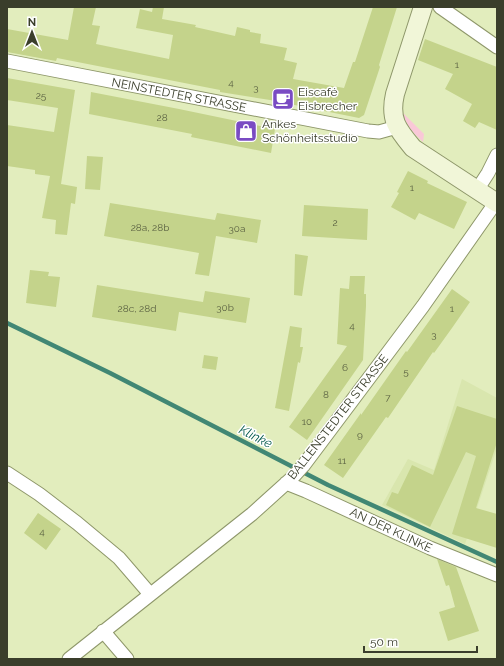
<svg xmlns="http://www.w3.org/2000/svg" width="504" height="666" font-family="Raleway,sans-serif">
	<style>
		.built { fill: #d9e6ae }
		.green { fill: #f9c8d7 }
		.lines { fill: none; stroke-linecap: round; stroke-linejoin: round }
		.stream { stroke: #418774; stroke-width: 4.5 }
		.building { fill: #c4d38b }
		.street-casing { stroke: #8e976a; stroke-width: 15 }
		.secondary-casing { stroke: #8e976a; stroke-width: 20 }
		.street { stroke: #fff; stroke-width: 13 }
		.secondary { stroke: #f1f6d8; stroke-width: 18 }
		.labels { text-anchor: middle; stroke-width: 3; stroke-linejoin: round; paint-order: stroke }
		.number-label { font-size: 10px; fill: #5c6343 }
		.poi-label { font-size: 12px; fill: #3a3e2b; stroke: #fff; text-anchor: start }
		.street-label { font-size: 12px; fill: #3a3e2b; stroke: #fff }
		.water-label { font-size: 13px; font-style: italic; fill: #075b4e; stroke: #fff }
	</style>
	<rect width="100%" height="100%" fill="#e2edbd"/>
	<path class="built" d="M462 379 497 398V448L465 544 382 505 408 459 434 470Z"/>
	<path class="green" d="M402 112 424 134 423 142C412 132 406 125 402 112Z"/>
	<g class="lines">
		<path class="stream" d="M7 323 110 373 328 485 497 562"/>
	</g>
	<path class="building" d="M74 7H96L92 25 100 26 96 44 169 59 173 35 136 28 140 9 152 12 153 7H164L162 19 196 25 195 27 235 36 237 27 250 30V32L261 34 260 43 287 48 284 60 297 63 293 79 344 88 353 62H355L373 7H397L379 65 380 67 364 115 359 118 270 100 220 92V90L57 58 56 61 7 52V29L68 40Z
		M425 39 497 67V130L479 122 475 128 463 121 472 104 445 89 453 74 418 60Z
		M7 78 75 90 61 184 77 187 75 204 71 203 67 235 55 234 56 220 42 218 50 176 35 174V170L7 166V125L54 132 58 108 7 100Z
		M91 92 179 109 275 129 271 153 191 137 192 134 89 114Z
		M87 156 103 157 100 190 85 189Z
		M408 171 428 181 427 183 467 202 454 229 419 213 415 220 391 207 399 193 397 192Z
		M110 203 215 220 217 213 261 220 257 243 216 236 209 276 195 274 199 253 104 236Z
		M304 205 368 209 367 240 302 236Z
		M295 254 308 256 302 296 294 295Z
		M30 270 49 272 48 276 60 277 56 307 26 303Z
		M350 276H365L364 294H366V306L363 360 307 440 289 427 347 346 337 344 340 288 349 289Z
		M97 285 203 302 205 291 250 298 246 323 179 312 176 331 92 317Z
		M452 289 470 302 452 328 434 353 433 352 388 418 386 417 343 478 324 465 361 413V415L406 351 407 352Z
		M290 326 302 328 300 347H303L300 363 298 362 289 411 275 408Z
		M204 355 218 357 216 370 202 368Z
		M457 406 497 419V442L476 508 497 514V548L452 534 476 456 466 452 430 527 386 505 392 492 398 494 412 465 433 475Z
		M38 513 61 529 46 550 24 533Z
		M437 559 456 567 479 631 448 641 439 612 455 607 449 585 446 586Z"/>
	<g class="lines">
		<g class="street-casing">
			<path id="street" d="M440 7 497 47
				M7 61 368 131 379 132 397 127
				M477 190 488 173 497 155
				M7 473 39 494 77 523 119 558 150 594
				M286 483 306 491 430 548 497 575
				M103 631 127 659
				M69 659 252 514 293 477 303 466 423 306 496 202"/>
		</g>
		<g class="secondary-casing">
			<path id="secondary" d="M423 7 395 94C389 120 398 130 413 148L497 203"/>
		</g>
		<use href="#street" class="street"/>
		<use href="#secondary" class="secondary"/>
	</g>
	<defs>
		<g id="cafe-square" transform="scale(1.15)"><rect x="-9" y="-9" width="18" height="18" rx="4" fill="#7a4bc3" stroke="#fff"/><path d="M-5.5-4.5H6V0H3Q3 3.5 0 3.5H-2.5Q-5.5 3.5-5.5 0ZM3-3.2v2h1.7v-2ZM-6 4.5H4V6H-6Z" fill="#fff"/></g>
		<g id="shop-square" transform="scale(1.15)"><rect x="-9" y="-9" width="18" height="18" rx="4" fill="#7a4bc3" stroke="#fff"/><path d="M-5-2.5h2.3a2.7 3.5 0 0 1 5.4 0H5L5.5 6h-11ZM-1.5-2.5h3a1.5 2.3 0 0 0-3 0Z" fill="#fff"/></g>
	</defs>
	<g fill-rule="evenodd">
		<use href="#cafe-square" x="283" y="99"/>
		<use href="#shop-square" x="246" y="131"/>
	</g>
	<g class="labels">
		<g class="number-label">
			<text x="457" y="68">1</text>
			<text x="231" y="86">4</text>
			<text x="256" y="91">3</text>
			<text x="41" y="99">25</text>
			<text x="162" y="121">28</text>
			<text x="412" y="191">1</text>
			<text x="335" y="226">2</text>
			<text x="150" y="231">28a, 28b</text>
			<text x="237" y="232">30a</text>
			<text x="225" y="311">30b</text>
			<text x="137" y="312">28c, 28d</text>
			<text x="452" y="312">1</text>
			<text x="352" y="329">4</text>
			<text x="434" y="338">3</text>
			<text x="345" y="371">6</text>
			<text x="406" y="375">5</text>
			<text x="326" y="398">8</text>
			<text x="388" y="401">7</text>
			<text x="307" y="425">10</text>
			<text x="360" y="438">9</text>
			<text x="342" y="464">11</text>
			<text x="42" y="535">4</text>
		</g>
		<g class="poi-label">
			<text x="298" y="96">Eiscafé<tspan x="298" dy="14">Eisbrecher</tspan></text>
			<text x="262" y="128">Ankes<tspan x="262" dy="14">Schönheitsstudio</tspan></text>
		</g>
		<g class="street-label">
			<text transform="translate(179 95) rotate(11)" y="4">NEINSTEDTER STRASSE</text>
			<text transform="translate(338 417) rotate(-52)" y="4">BALLENSTEDTER STRASSE</text>
			<text transform="translate(391 530) rotate(25)" y="4">AN DER KLINKE</text>
		</g>
		<g class="water-label">
			<text transform="translate(256 436) rotate(27)" y="5">Klinke</text>
		</g>
	</g>
	<rect width="504" height="666" fill="none" stroke="#3a3e2b" stroke-width="16"/>
	<g transform="translate(32 32)" stroke="#ffffff" stroke-width="3" paint-order="stroke">
	<path d="M0-3L7 15L0 10L-7 15Z" fill="#3a3e2b"/>
	<text y="-6" font-size="11" font-weight="bold" text-anchor="middle" fill="#3a3e2b">N</text>
	</g>
	<path d="M364 646v6h113v-6" fill="none" stroke="#3a3e2b" stroke-width="2"/>
	<text x="370" y="646" font-size="12" fill="#3a3e2b" stroke="#ffffff" stroke-width="3" paint-order="stroke">50 m</text>
</svg>
